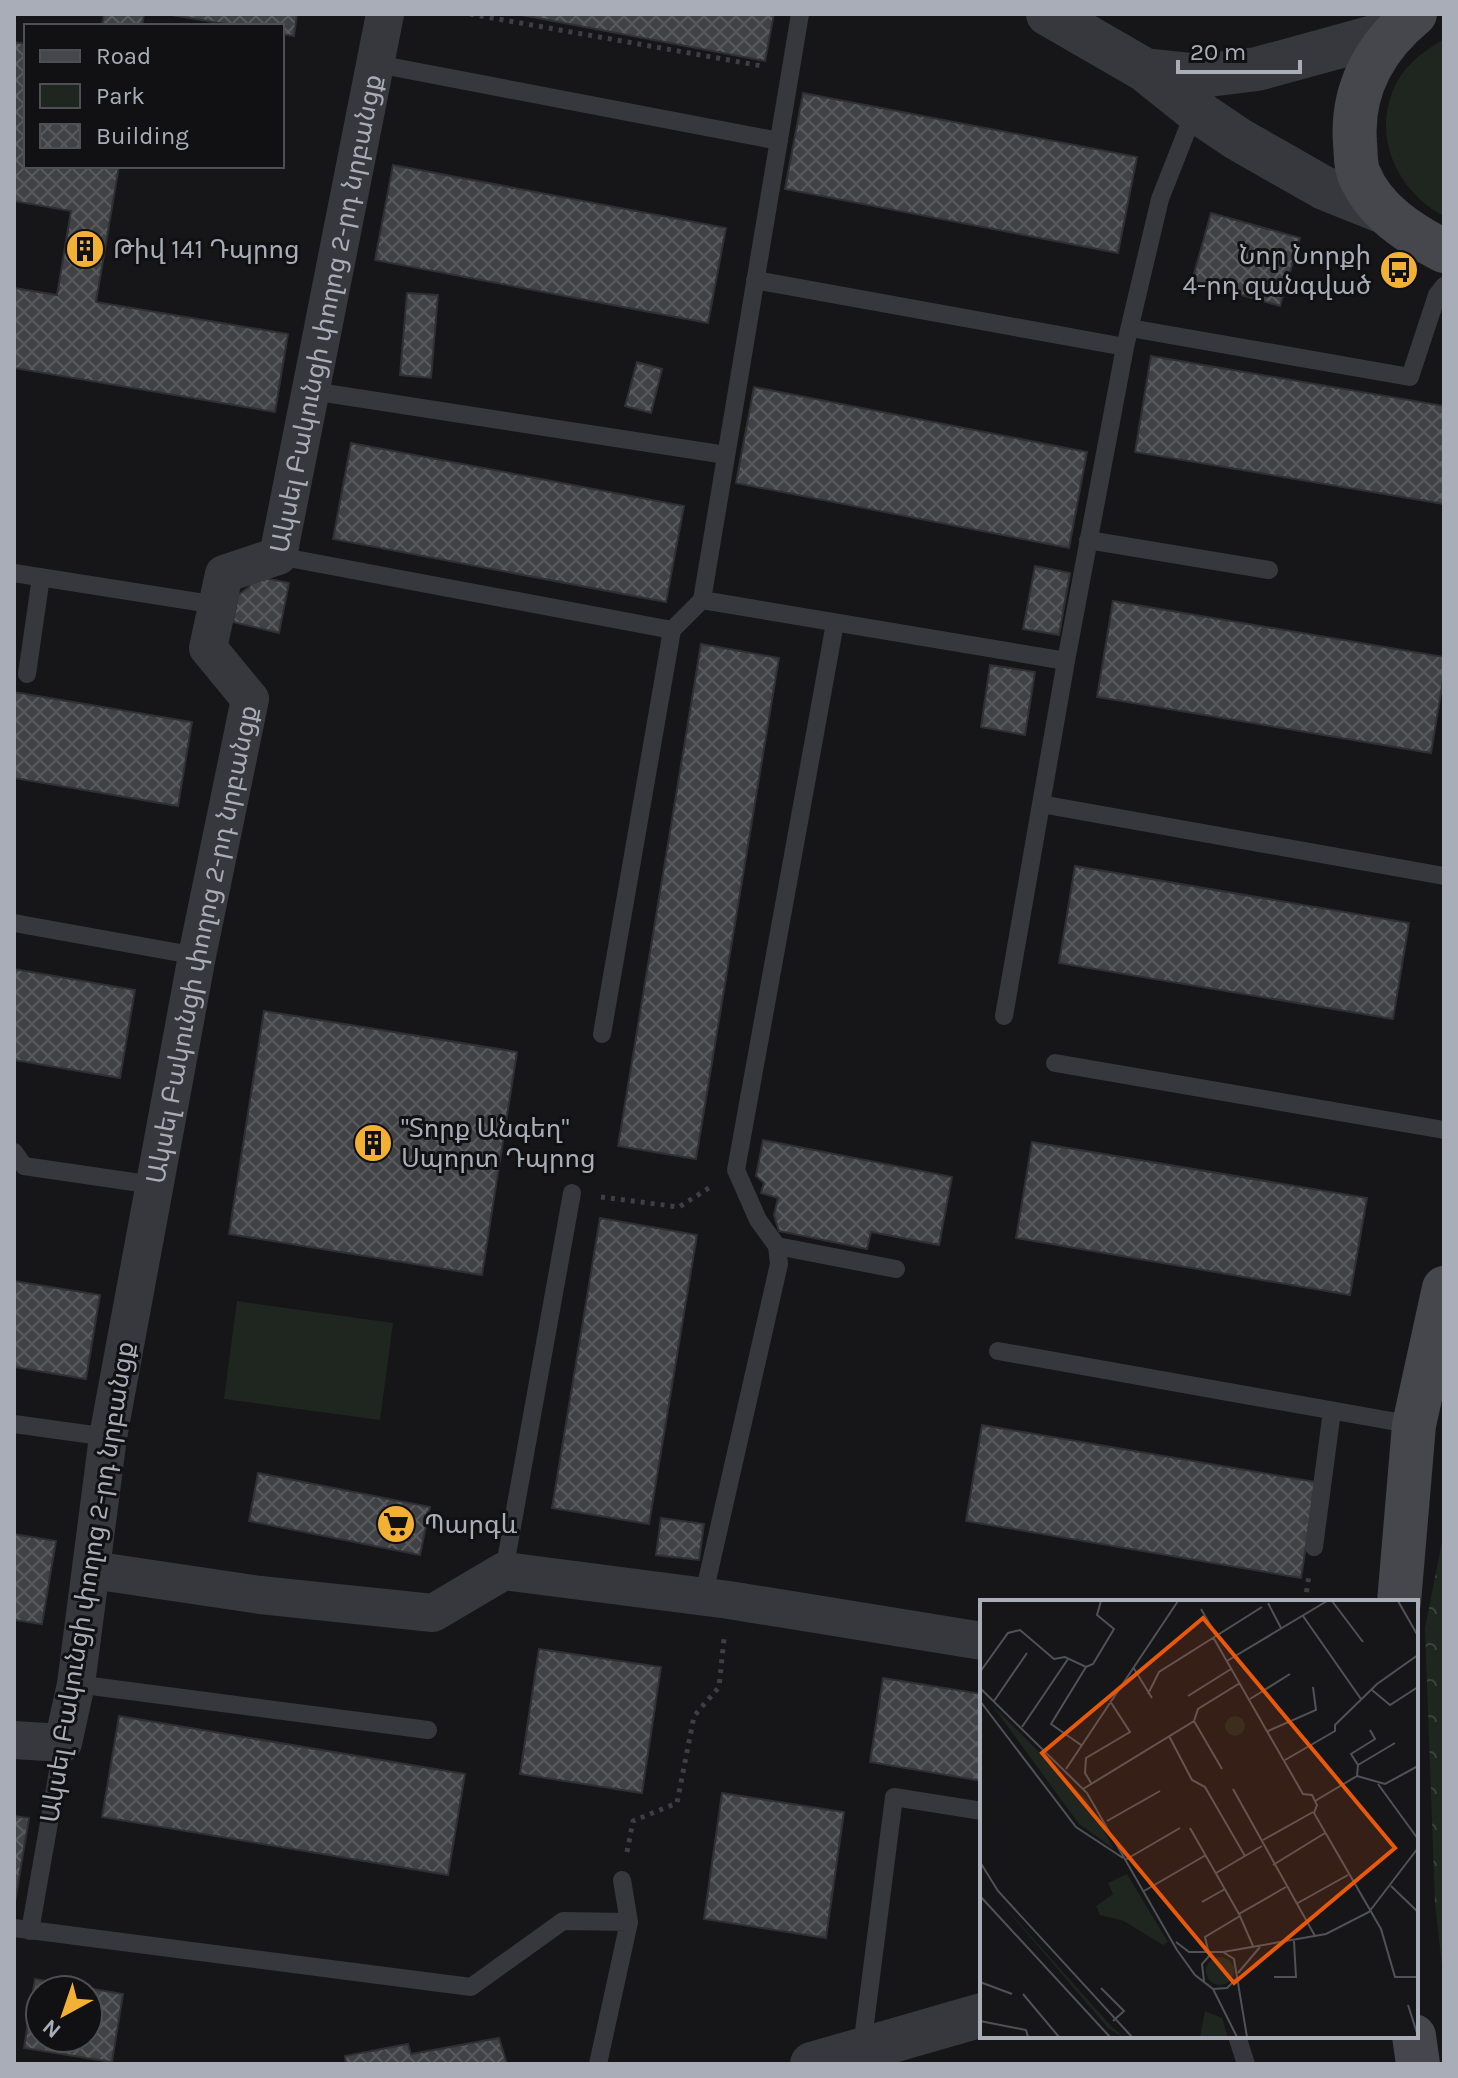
<svg xmlns="http://www.w3.org/2000/svg" width="1458" height="2078" font-family="Karla,'Noto Sans Armenian',sans-serif">
	<style>
		.green { fill: #1e261f }
		.park { fill: url(#park-crowns) }
		.building { fill: url(#building-cross-hatch); stroke: #303034; stroke-width: 2; fill-rule: evenodd }
		.lines { fill: none; stroke-linecap: round; stroke-linejoin: round }
		.path { stroke: #3d3f44; stroke-width: 5; stroke-dasharray: 4 6; stroke-linecap: butt }
		.service { stroke: #37383d; stroke-width: 18 }
		.minor { stroke: #37383d; stroke-width: 38 }
		.tertiary { stroke: #37383d; stroke-width: 44 }
		.secondary { stroke: #45474d; stroke-width: 44 }
		.labels { text-anchor: middle; stroke-width: 6; stroke-linejoin: round; paint-order: stroke }
		.poi-label { font-size: 26px; fill: #a8adb8; stroke: #111113; text-anchor: start }
		.street-label { font-size: 26px; fill: #a8adb8; stroke: #111113 }
		.inset-road { fill: none; stroke: #505258; stroke-width: 2 }
		.view { fill: #e8590c; fill-opacity: 0.15; stroke: #e8590c; stroke-width: 4 }
		.inset-edge { fill: none; stroke: #a8adb8; stroke-width: 4 }
	</style>
	<defs>
		<pattern id="park-crowns" width="20" height="18" patternUnits="userSpaceOnUse" patternTransform="scale(2)"><rect width="20" height="18" fill="#1e261f"/><path d="M2 6a3 3 0 1 1 6 0M12 15a3 3 0 1 1 6 0" fill="none" stroke="#3c433d"/></pattern>
		<pattern id="building-cross-hatch" width="8" height="8" patternUnits="userSpaceOnUse" patternTransform="scale(2)"><rect width="8" height="8" fill="#404145"/><path d="M0 0l8 8M0 8l8-8" fill="none" stroke="#595a5e"/></pattern>
	</defs>
	<rect width="100%" height="100%" fill="#161618"/>
	<path class="green" d="M1444 39V216C1393 190 1367 125 1402 74 1413 58 1428 49 1444 39Z
		M237 1301 393 1323 380 1420 224 1399Z"/>
	<path class="park" d="M1444 1532V1984L1435 1902 1425 1628Z"/>
	<path class="building" d="M104 14H144L142 26H102Z
		M166 14H297L294 36 282 34V26H237Z
		M516 14H774L765 61Z
		M14 42 26 44V166H119L96 302 288 334 275 412 14 368V288L57 295 71 211 14 201Z
		M803 93 1137 157 1118 253 785 189Z
		M393 165 726 228 708 323 375 260Z
		M1211 213 1300 238 1280 306 1192 281Z
		M407 293 438 295 431 378 400 375Z
		M1151 356 1444 406V504L1135 452Z
		M637 362 662 369 651 413 625 406Z
		M754 387 1087 452 1069 548 736 483Z
		M351 443 684 506 666 602 333 539Z
		M1035 566 1070 573 1059 635 1023 629Z
		M254 576 289 583 279 633 233 622 238 595 249 587Z
		M1113 601 1444 657V674L1431 753 1097 697Z
		M701 644 779 658 696 1159 618 1146Z
		M990 665 1035 672 1025 735 981 727Z
		M14 692 192 722 178 806 14 778Z
		M1075 866 1409 923 1393 1019 1059 963Z
		M14 969 135 990 120 1078 14 1060Z
		M264 1011 517 1052 482 1275 229 1234Z
		M763 1140 952 1177 939 1245 871 1232 867 1249 779 1231 774 1215 778 1198 761 1193 764 1183 756 1176Z
		M1032 1142 1367 1198 1350 1295 1016 1238Z
		M600 1218 697 1235 649 1524 552 1508Z
		M14 1281 100 1295 86 1379 14 1367Z
		M982 1425 1316 1482 1301 1578 966 1521Z
		M258 1473 430 1507 420 1555 249 1521Z
		M661 1518 704 1524 699 1560 656 1555Z
		M14 1534 56 1541 42 1624 14 1620Z
		M539 1649 661 1667 642 1793 520 1774Z
		M883 1678 982 1694V1781L870 1762Z
		M119 1716 465 1774 448 1875 102 1817Z
		M722 1793 844 1812 826 1938 704 1919Z
		M14 1816 29 1818 15 1902 14 1901Z
		M35 1979 123 1994 112 2062 24 2048ZM40 1990H88V2038H40Z
		M499 2038 507 2064H346L345 2056 408 2044 411 2054Z"/>
	<g class="lines">
		<path class="path" d="M470 14 762 66
			M601 1197 679 1207 712 1186
			M1305 1602 1309 1575
			M627 1852 633 1821 677 1803 694 1716 719 1687 724 1639"/>
		<path class="service" d="M377 64 779 141
			M755 280 1125 347 1160 199 1195 110
			M1130 328 1410 377 1437 295 1444 286
			M312 391 726 455
			M1088 540 1269 570
			M278 556 672 630
			M14 573 217 605
			M702 600 1066 661
			M27 674 41 577
			M1041 804 1444 876
			M14 923 197 956
			M1004 1016 1066 661 1125 347
			M602 1034 672 630 702 600 800 14
			M1055 1063 1444 1130
			M14 1152 24 1166 154 1185
			M777 1246 896 1269
			M998 1351 1414 1425
			M14 1424 108 1437
			M1314 1547 1332 1411
			M504 1571 572 1193
			M703 1598 779 1264 777 1246 758 1220 736 1170 835 623
			M76 1684 428 1730
			M14 1928 471 1987 563 1921 629 1922
			M30 1931 63 1743
			M1237 2036 1246 2064
			M862 2047 894 1797 982 1811
			M598 2064 629 1922 622 1880"/>
		<g class="minor">
			<path d="M92 1570 260 1595 433 1613 504 1571 729 1600 982 1641"/>
			<path id="s1" d="M14 1740 63 1743 76 1684 108 1437 197 956 250 699 208 648 224 574 278 556 385 14"/>
		</g>
		<path class="tertiary" d="M1048 14 1145 70 1195 110 1238 139 1324 188 1384 212
			M1145 70 1201 76 1257 69 1392 32
			M812 2064 982 2015"/>
		<path class="secondary" d="M1415 14C1375 47 1351 90 1355 143 1356 152 1355 165 1359 174 1374 211 1410 234 1444 251
			M1399 1602 1414 1425 1444 1288
			M1414 2036 1418 2064"/>
	</g>
	<defs>
		<g id="building-disc" transform="scale(2)"><circle r="9.5" fill="#f2b134" stroke="#111113"/><path d="M-4-6H4V6H1V3H-1V6H-4ZM-2.5-4.3h1.7v1.8h-1.7ZM.8-4.3h1.7v1.8H.8ZM-2.5-1h1.7V.8h-1.7ZM.8-1h1.7V.8H.8Z" fill="#111"/></g>
		<g id="bus-disc" transform="scale(2)"><circle r="9.5" fill="#f2b134" stroke="#111113"/><path d="M-5-6H5V4H4V6H2V4H-2V6H-4V4H-5ZM-3.5-4V0h7V-4ZM-3.5 1.2v1.5H-2V1.2ZM2 1.2v1.5H3.5V1.2Z" fill="#111"/></g>
		<g id="supermarket-disc" transform="scale(2)"><circle r="9.5" fill="#f2b134" stroke="#111113"/><path d="M-6-5.5h2.5l.6 2H6L4.5 2H-2.5L-4.4-4H-6ZM-1.5 3.2a1.3 1.3 0 1 0 .1 0ZM3 3.2a1.3 1.3 0 1 0 .1 0Z" fill="#111"/></g>
	</defs>
	<g fill-rule="evenodd">
		<use href="#building-disc" x="85" y="249"/>
		<use href="#bus-disc" x="1399" y="270"/>
		<use href="#building-disc" x="373" y="1143"/>
		<use href="#supermarket-disc" x="396" y="1524"/>
	</g>
	<g class="labels">
		<g class="poi-label">
			<text x="113" y="258">Թիվ 141 Դպրոց</text>
			<text x="1371" y="264" text-anchor="end">Նոր Նորքի<tspan x="1371" dy="30">4-րդ զանգված</tspan></text>
			<text x="401" y="1137">"Տորք Անգեղ"<tspan x="401" dy="30">Սպորտ Դպրոց</tspan></text>
			<text x="424" y="1533">Պարգև</text>
		</g>
		<g class="street-label">
			<text dy="9" stroke="none"><textPath href="#s1" startOffset="1556">Ակսել Բակունցի փողոց 2-րդ նրբանցք</textPath></text>
			<text dy="9" stroke="none"><textPath href="#s1" startOffset="860">Ակսել Բակունցի փողոց 2-րդ նրբանցք</textPath></text>
			<text transform="translate(87 1582) rotate(-81)" y="9">Ակսել Բակունցի փողոց 2-րդ նրբանցք</text>
		</g>
	</g>
	<g transform="translate(980 1600)">
		<rect width="438" height="438" fill="#161618"/>
		<path d="M245 126a10 10 0 1 1 20 0a10 10 0 1 1-20 0ZM11 291 131 426 143 437 128 428ZM226 371a14 14 0 1 1 28 0a14 14 0 1 1-28 0ZM225 411 242 418 248 437H220Z" fill="#1e261f"/>
		<path d="M12 105 107 200 134 249 99 224ZM147 274 188 342 183 345 144 321 120 315 116 306 133 294 128 283Z" fill="#1e261f"/>
		<path class="inset-road" d="M352 1 383 42M418 1 438 36M288 3 301 28M221 9 236 35M323 16 381 99M233 37 323 194 332 195 337 205 334 213 401 329 415 377H438M247 61 347 1M153 67 172 98M0 72 28 33 40 30 74 59 85 57 106 67 113 64 134 29 117 15 121 1M0 88 107 193 197 350 215 375 233 389 257 437M392 90 410 105 438 87M168 94 179 72 282 7M208 96 251 69M270 99 310 74M0 101 96 227 143 258M14 101 47 53M214 121 242 169M42 127 88 59M288 131 336 110 333 87M189 136 212 180 225 187 265 256M101 145 71 124 106 67M305 160 355 131V125L397 84 438 55M378 165 371 154 395 139 390 130M86 169 198 1M377 176 405 184 438 166M111 183 105 173 106 158 150 132 130 101M398 184 438 239M103 189 214 121 218 109 260 83M253 189 335 336M335 201 377 176 378 165 415 143M127 221 180 191M210 228 259 314M283 240 333 212M145 260 200 228M0 262 18 291 152 437M293 265 345 233M236 273 282 246M411 286 438 312M164 291 226 255M0 296 130 437M222 302 245 289M316 304 368 275M196 342 209 352H243L254 359 267 437M273 346 259 314 306 287M243 352 346 334 389 312 438 248M229 354 225 337 260 316M258 373 280 347M294 377H316L314 341M224 381 222 364 231 354M0 382 32 394M121 388 144 411 133 421M233 389 247 388 258 377M43 394 79 437M428 405 438 436M0 421 46 430 48 437"/>
		<path class="view" d="M223 18 415 248 254 383 62 153Z"/>
		<rect width="438" height="438" class="inset-edge"/>
	</g>
	<rect width="1458" height="2078" fill="none" stroke="#a8adb8" stroke-width="32"/>
	<rect x="24" y="24" width="260" height="144" fill="#111113" stroke="#4d4f55" stroke-width="2"/>
	<rect x="40" y="50" width="40" height="12" fill="#45474d" stroke="#4d4f55" stroke-width="2"/>
	<text x="96" y="64" font-size="24" fill="#a8adb8">Road</text>
	<rect x="40" y="84" width="40" height="24" fill="#1e261f" stroke="#4d4f55" stroke-width="2"/>
	<text x="96" y="104" font-size="24" fill="#a8adb8">Park</text>
	<rect x="40" y="124" width="40" height="24" fill="url(#building-cross-hatch)" stroke="#4d4f55" stroke-width="2"/>
	<text x="96" y="144" font-size="24" fill="#a8adb8">Building</text>
	<g transform="translate(64 2014) rotate(220)"><circle r="38" fill="#111113" stroke="#4d4f55" stroke-width="2"/>
	<path d="M0-6L14 30L0 20L-14 30Z" fill="#f2b134"/>
	<text y="-12" font-size="22" font-weight="bold" text-anchor="middle" fill="#a8adb8">N</text>
	</g>
	<path d="M1178 60v12h122v-12" fill="none" stroke="#a8adb8" stroke-width="4"/>
	<text x="1190" y="60" font-size="24" fill="#a8adb8" stroke="#111113" stroke-width="6" paint-order="stroke">20 m</text>
</svg>
